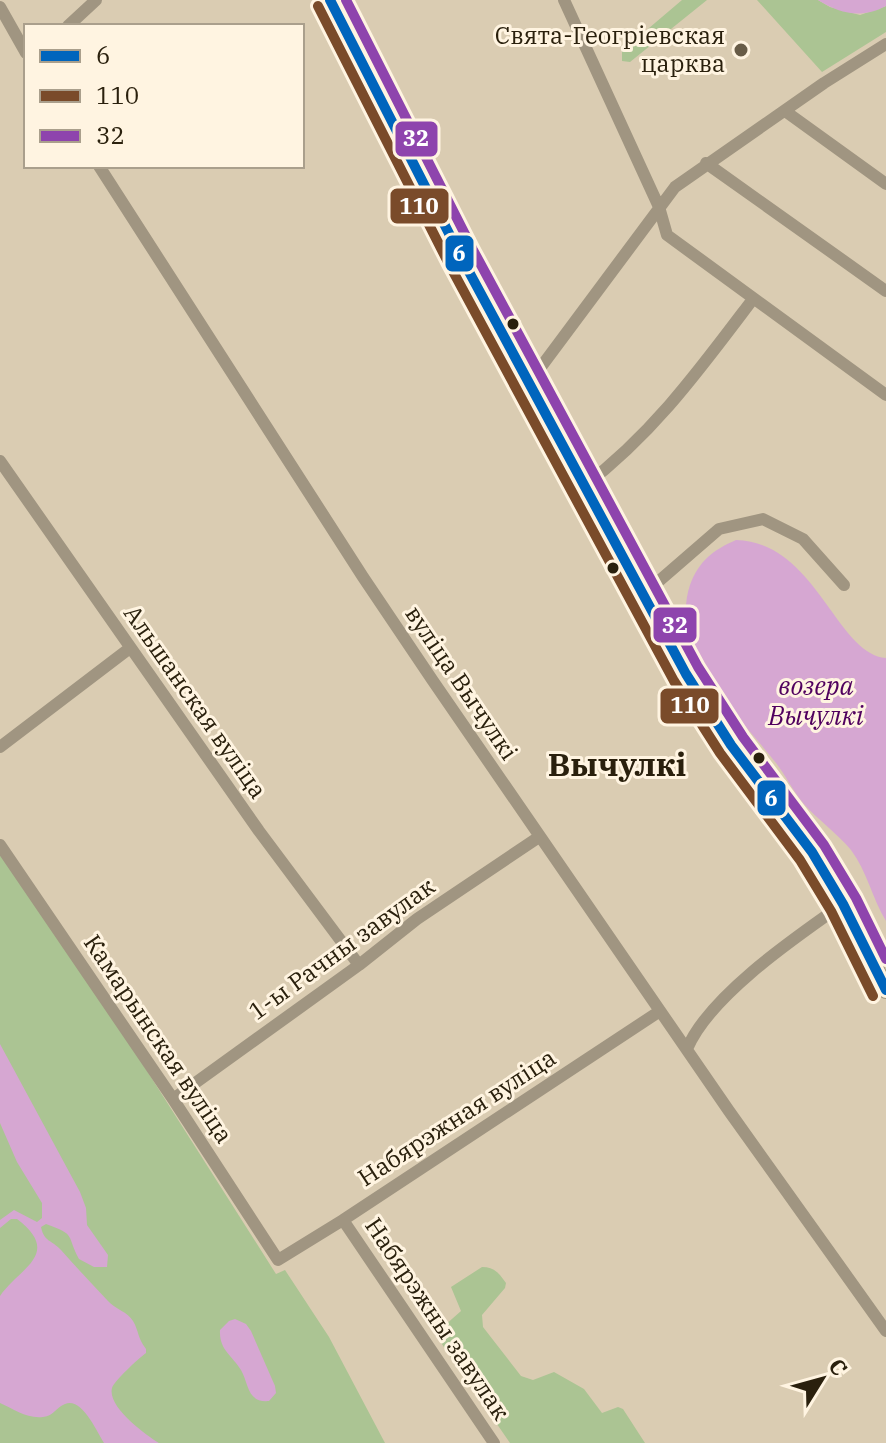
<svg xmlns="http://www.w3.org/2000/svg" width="886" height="1443" font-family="'IBM Plex Serif',serif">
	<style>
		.green { fill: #abc493 }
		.water { fill: #d6a7d2 }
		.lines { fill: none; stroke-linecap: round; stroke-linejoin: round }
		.street { stroke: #a09581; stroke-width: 12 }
		.secondary { stroke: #9f947c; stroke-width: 18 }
		.bus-1-casing { stroke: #fff4e1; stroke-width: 16 }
		.bus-2-casing { stroke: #fff4e1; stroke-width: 16 }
		.bus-3-casing { stroke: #fff4e1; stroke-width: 16 }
		.bus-1 { stroke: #0065bd; stroke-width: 10 }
		.bus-2 { stroke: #7a4b2a; stroke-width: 10 }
		.bus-3 { stroke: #8e44ad; stroke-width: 10 }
		.poi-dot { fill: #685c47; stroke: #fff4e1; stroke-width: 3 }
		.bus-dot { fill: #2a200d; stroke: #fff4e1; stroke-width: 3 }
		.labels { text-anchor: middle; stroke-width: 6; stroke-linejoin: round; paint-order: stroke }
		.poi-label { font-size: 24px; fill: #2a200d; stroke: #fff4e1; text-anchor: end }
		.street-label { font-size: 24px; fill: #2a200d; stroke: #fff4e1 }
		.water-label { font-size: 26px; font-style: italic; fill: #50005e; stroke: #fff4e1 }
		.district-label { font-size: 32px; font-weight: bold; fill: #2a200d; stroke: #fff4e1 }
		.line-badge { stroke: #fff4e1; stroke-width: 3 }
		.badge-label { font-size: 22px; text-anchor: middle; font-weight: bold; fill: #fff }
	</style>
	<rect width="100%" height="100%" fill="#daccb2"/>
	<path class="green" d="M682 0H707L630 62 622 61V51Z
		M757 0H818L830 7 860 15 886 6V32L822 72Z
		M0 854 128 1041 276 1274 285 1270 329 1337 385 1443H0Z
		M482 1267C494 1267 499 1273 506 1283L505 1288 482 1315 483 1327 521 1376 533 1380 554 1372 584 1389 602 1413 618 1407 623 1409 645 1443H510L435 1334 461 1311 451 1287Z"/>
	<path class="water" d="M818 0H886V6C861 19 841 14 818 0Z
		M736 540C816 542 836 654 886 658V921C872 898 867 871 851 850 837 833 818 820 803 803 793 791 786 776 776 763 740 717 668 650 690 585 699 561 713 550 736 540Z
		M0 1044 80 1192 86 1208 87 1225 108 1255 107 1267H94L79 1259C66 1235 77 1235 46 1224L41 1227C44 1242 52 1240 61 1250 76 1267 92 1284 108 1301 115 1309 128 1312 133 1321 139 1331 137 1337 146 1349V1353C138 1359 114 1381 112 1388 107 1407 146 1435 159 1443H104C97 1432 82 1397 65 1404 56 1407 54 1416 43 1417 27 1419 14 1409 0 1403V1296C19 1268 63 1254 17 1219H11L0 1228V1220L14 1210 37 1222 42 1218V1203L17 1162 0 1123Z
		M235 1319 246 1324 251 1331 275 1386 276 1393 269 1401C247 1403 249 1384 241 1370 232 1355 219 1350 220 1330L229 1321Z"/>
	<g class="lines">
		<path class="street" d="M564 0 659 207 667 235 886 395
			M0 7 26 53
			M68 26 96 0
			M785 111 886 184
			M706 163 886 291
			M99 166 363 577 433 681 729 1111 886 1331
			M526 381 535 375 675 187 824 83 886 44
			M0 461 259 831 359 965
			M583 487C654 433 700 369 753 299
			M644 594 719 529 763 519 803 539 844 585
			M0 747 130 648
			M0 845 173 1099 278 1260 343 1220 660 1011
			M687 1049C709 996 796 937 843 904
			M173 1099 359 965 417 919 539 837
			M343 1220 494 1443"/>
		<path class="secondary" d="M330 0 461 257 686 674 731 745 812 852 843 904 886 990"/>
		<g class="bus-1-casing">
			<path id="bus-1" d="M330 0 461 257 686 674 731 745 812 852 843 904 886 990"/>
		</g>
		<g class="bus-2-casing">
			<path id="bus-2" d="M318 6 449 264 674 681 720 753 800 860 831 911 873 996"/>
		</g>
		<g class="bus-3-casing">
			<path id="bus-3" d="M346 0 473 250 698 667 743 737 824 845 856 898 886 959"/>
		</g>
		<use href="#bus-1" class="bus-1"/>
		<use href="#bus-2" class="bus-2"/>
		<use href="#bus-3" class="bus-3"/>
	</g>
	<circle class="poi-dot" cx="741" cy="50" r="8"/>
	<g class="bus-dot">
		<circle cx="513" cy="324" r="7"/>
		<circle cx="613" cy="568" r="7"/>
		<circle cx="759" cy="758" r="7"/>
	</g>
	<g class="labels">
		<g class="poi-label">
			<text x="725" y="44">Свята-Геогріевская<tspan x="725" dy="28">царква</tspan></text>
		</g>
		<g class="street-label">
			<text transform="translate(461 683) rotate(56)" y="8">вуліца Вычулкі</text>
			<text transform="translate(195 702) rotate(55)" y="8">Альшанская вуліца</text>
			<text transform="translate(342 949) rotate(-36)" y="8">1-ы Рачны завулак</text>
			<text transform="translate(158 1039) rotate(56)" y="8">Камарынская вуліца</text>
			<text transform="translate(457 1118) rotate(-33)" y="8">Набярэжная вуліца</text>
			<text transform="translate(437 1319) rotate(56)" y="8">Набярэжны завулак</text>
		</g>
		<g class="water-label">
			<text x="816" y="695">возера<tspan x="816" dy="30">Вычулкі</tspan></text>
		</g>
		<g class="district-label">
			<text x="617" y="776">Вычулкі</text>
		</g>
	</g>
	<g class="line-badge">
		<rect x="394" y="120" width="45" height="38" rx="8" fill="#8e44ad"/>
		<rect x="389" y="187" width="61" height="38" rx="8" fill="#7a4b2a"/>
		<rect x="444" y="234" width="31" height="39" rx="8" fill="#0065bd"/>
		<rect x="652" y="606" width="46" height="38" rx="8" fill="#8e44ad"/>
		<rect x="659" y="687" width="61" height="38" rx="8" fill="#7a4b2a"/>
		<rect x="756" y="779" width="31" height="38" rx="8" fill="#0065bd"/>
	</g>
	<g class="badge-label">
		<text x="416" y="146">32</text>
		<text x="419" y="214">110</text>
		<text x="459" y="261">6</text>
		<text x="675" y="633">32</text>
		<text x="690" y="713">110</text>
		<text x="771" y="806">6</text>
	</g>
	<rect x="24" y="24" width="280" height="144" fill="#fff4e1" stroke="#aa9f8c" stroke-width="2"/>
	<rect x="40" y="50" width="40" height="12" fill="#0065bd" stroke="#aa9f8c" stroke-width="2"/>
	<text x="96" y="64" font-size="24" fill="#2a200d">6</text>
	<rect x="40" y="90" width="40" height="12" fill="#7a4b2a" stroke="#aa9f8c" stroke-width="2"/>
	<text x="96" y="104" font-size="24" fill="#2a200d">110</text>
	<rect x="40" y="130" width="40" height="12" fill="#8e44ad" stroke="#aa9f8c" stroke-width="2"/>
	<text x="96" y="144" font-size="24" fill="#2a200d">32</text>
	<g transform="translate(822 1379) rotate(53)" stroke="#fff4e1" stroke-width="6" paint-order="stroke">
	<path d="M0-6L14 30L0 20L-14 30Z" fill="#2a200d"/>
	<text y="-12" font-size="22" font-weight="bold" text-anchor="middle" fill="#2a200d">С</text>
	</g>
</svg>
